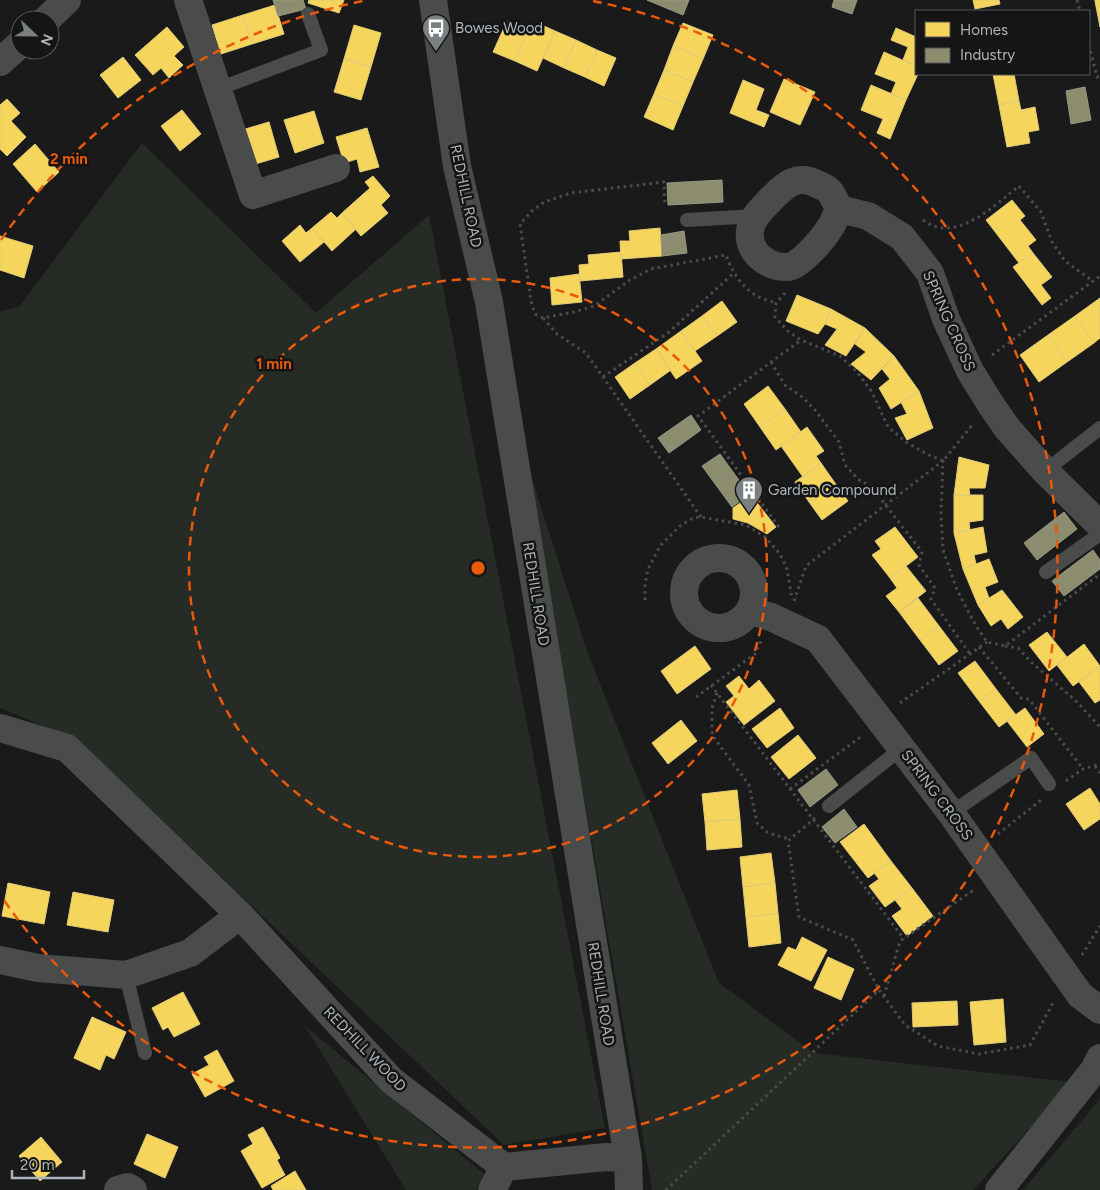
<svg xmlns="http://www.w3.org/2000/svg" width="1100" height="1190" font-family="Figtree,sans-serif">
	<style>
		.green { fill: #262b25 }
		.homes { fill: #f6d55c; stroke: #e0cb78 }
		.industry { fill: #8c8c6e; stroke: #969885 }
		.lines { fill: none; stroke-linecap: round; stroke-linejoin: round }
		.path { stroke: #4a4c4e; stroke-width: 3; stroke-dasharray: 2.5 4; stroke-linecap: butt }
		.service { stroke: #4a4c4c; stroke-width: 14 }
		.minor { stroke: #4a4c4c; stroke-width: 28 }
		.ring { fill: none; stroke: #e8590c; stroke-width: 2.5; stroke-dasharray: 9 6 }
		.labels { text-anchor: middle; stroke-width: 5; stroke-linejoin: round; paint-order: stroke }
		.poi-label { font-size: 15px; fill: #adb5ba; stroke: #151516; text-anchor: start }
		.street-label { font-size: 15px; fill: #adb5ba; stroke: #151516 }
		.centre { fill: #e8590c; stroke: #151516; stroke-width: 2.5 }
		.ring-label { font-size: 15px; text-anchor: middle; font-weight: bold; fill: #e8590c; stroke: #151516; stroke-width: 5; stroke-linejoin: round; paint-order: stroke }
	</style>
	<rect width="100%" height="100%" fill="#1a1a1b"/>
	<path class="green" d="M142 143 316 313 429 215 605 1128 504 1145 77 740 0 708V311L19 307Z
		M526 460 587 651 719 983 814 1053 1072 1082 973 1190H652Z
		M305 1026 484 1174 476 1190H406Z
		M1100 1099V1190H1023Z"/>
	<path class="homes" d="M309 0H344L339 13 308 3Z
		M973 0H999L1000 4 975 9Z
		M1095 0H1100V27L1095 1Z
		M275 5 284 34 252 44 243 15Z
		M243 15 252 44 221 54 212 25Z
		M507 21 528 31 515 61 493 52Z
		M683 23 713 35 703 59 673 46Z
		M354 25 381 33 371 67 344 59Z
		M544 26 555 31 537 71 515 61 528 31 539 36Z
		M167 27 184 47 174 56 183 65 169 78 161 68 153 75 135 55Z
		M896 28 916 37V66L903 60 908 47 891 40Z
		M555 31 576 40 564 68 543 58Z
		M576 40 597 50 585 77 564 68Z
		M673 46 703 59 693 82 664 70Z
		M597 50 616 58 604 86 585 77Z
		M884 52 916 66V74H918L906 100 891 94 896 82 875 74Z
		M123 57 141 80 118 98 100 75Z
		M344 59 371 67 361 100 334 92Z
		M664 70 693 82 683 106 654 94Z
		M993 74H1014L1019 101 999 105Z
		M784 79 815 92 800 125 770 112Z
		M743 80 764 89 756 110 769 115 764 127 730 113Z
		M871 85 906 100 890 139 877 133 883 119 861 110Z
		M654 94 683 106 673 130 644 117Z
		M7 99 20 113 11 121 26 137 7 156 0 149V105Z
		M1019 101 1021 110 1035 107 1039 130 1028 132 1030 143 1007 147 999 105Z
		M182 110 201 134 180 151 161 126Z
		M314 111 324 143 295 153 284 120Z
		M269 122 279 157 252 165 242 130Z
		M367 128 379 167 360 172 357 159 344 163 336 137Z
		M35 144 59 172 37 192 13 164Z
		M373 176 390 196 381 205 388 213 361 236 342 213 370 188 365 182Z
		M1012 200 1025 216 1020 220 1036 240 1028 246 1033 253 1019 263 986 220Z
		M331 212 337 218 342 213 356 229 332 251 312 228Z
		M300 225 306 233 312 228 324 242 300 262 282 241Z
		M660 228 662 256 621 259 620 241H630L629 231Z
		M0 236 33 246 24 278 0 270Z
		M621 252 623 277 580 281 579 265 589 264 588 255Z
		M1033 253 1052 277 1041 285 1051 298 1042 305 1013 267Z
		M579 274 582 302 552 305 550 278Z
		M797 295 831 309 825 324 818 334 786 321Z
		M1100 298V338L1094 343 1075 316Z
		M722 301 737 322 717 336 702 316Z
		M831 309 865 328 846 356 825 345 837 329 825 324Z
		M702 316 717 336 695 351 681 331Z
		M1075 316 1094 343 1067 362 1048 335Z
		M865 328 894 356 871 380 851 364 866 352 855 344Z
		M681 331 702 361 676 379 656 349Z
		M1048 335 1067 362 1039 382 1020 355Z
		M656 349 671 370 650 385 635 363Z
		M894 356 919 391 891 409 879 388 890 379 882 369Z
		M635 363 650 385 630 399 615 377Z
		M768 386 785 409 760 427 744 404Z
		M919 391 933 428 907 440 895 418 907 414 901 402Z
		M785 409 801 432 776 450 760 427Z
		M807 427 824 451 816 456 821 463 803 477 781 446Z
		M959 457 989 465 985 488H969L970 496 954 495Z
		M821 463 835 483 809 502 795 482Z
		M835 483 848 501 822 520 809 502Z
		M751 495 776 527 767 534 748 523 733 519V508Z
		M954 495H983V520L969 522 970 530 954 533Z
		M895 527 918 557 890 578 872 555 881 549 875 541Z
		M983 527 987 552 974 555 976 564 963 569 954 533Z
		M989 559 998 582 985 587 989 598 978 605 963 569Z
		M906 566 926 591 899 612 886 596 897 588 890 578Z
		M1002 590 1023 617 1008 629 1001 619 991 626 978 605Z
		M918 598 939 626 920 640 899 612Z
		M939 626 958 651 939 665 920 640Z
		M1047 632 1067 657 1049 671 1029 645Z
		M1084 644 1100 666 1073 686 1057 665Z
		M695 646 711 669 677 694 661 671Z
		M975 661 996 689 979 701 958 673Z
		M1100 666V700L1095 703 1079 682Z
		M739 676 749 689 759 680 775 701 744 725 726 702 734 696 726 686Z
		M996 689 1016 715 999 727 979 701Z
		M780 708 794 728 767 748 752 729Z
		M1025 708 1044 734 1027 747 1007 721Z
		M681 720 697 741 668 764 652 743Z
		M798 735 816 758 789 779 771 757Z
		M1090 788 1100 804V819L1084 830 1066 804Z
		M737 790 740 819 705 822 702 794Z
		M740 819 742 847 707 850 705 822Z
		M864 824 891 861 868 878 840 842Z
		M771 853 775 883 743 887 740 857Z
		M891 861 912 888 885 907 869 886 879 879 874 873Z
		M8 883 50 892 44 924 2 916Z
		M775 883 778 913 746 917 743 887Z
		M912 888 933 916 907 936 892 916 902 909 895 900Z
		M73 892 114 900 108 932 67 925Z
		M778 913 781 943 749 947 746 917Z
		M802 937 827 950 811 981 778 965 788 947 796 950Z
		M828 957 854 969 841 1000 814 988Z
		M183 992 200 1024 174 1037 168 1027 163 1030 152 1008Z
		M1003 999 1006 1042 974 1045 970 1002Z
		M957 1001 958 1025 913 1027 912 1003Z
		M92 1017 126 1032 114 1059 106 1055 100 1070 74 1058Z
		M217 1050 234 1081 205 1097 192 1074 209 1065 204 1057Z
		M263 1127 280 1158 277 1160 285 1175 262 1188 241 1151 253 1144 248 1135Z
		M147 1134 178 1147 165 1178 134 1164Z
		M41 1137 62 1162 40 1181 19 1156Z
		M295 1171 306 1190H273L271 1186Z"/>
	<path class="industry" d="M273 0H303L306 9 278 16Z
		M647 0H689L683 15Z
		M834 0H857L852 14 832 7Z
		M1085 87 1091 120 1071 124 1066 91Z
		M722 180 723 202 668 205 667 183Z
		M684 231 687 253 662 256 661 235Z
		M691 415 701 430 669 453 658 438Z
		M720 454 749 494 732 507 702 466Z
		M1064 512 1077 529 1037 560 1024 543Z
		M1093 550 1100 560V569L1064 596 1052 581Z
		M826 769 838 785 810 807 798 790Z
		M844 809 857 827 835 843 822 827Z"/>
	<g class="lines">
		<path class="path" d="M1077 0 1080 11
			M1089 45 1097 77 1100 76
			M923 220C955 245 995 205 1019 186L1041 212 1052 242 1065 261 1093 281
			M785 293 776 303 775 317 789 332 801 340 840 356 858 373 872 392 888 427 906 442 925 453 943 461 973 424
			M543 318 535 314 531 301 520 224 532 211 544 202 571 193 664 182 665 205
			M992 355 1100 276
			M771 362 785 385 802 397 815 410 839 442 845 465 859 480 871 486 922 552 919 565 935 588 931 599 970 654
			M603 377 669 332 735 272
			M701 517 586 353 557 334 543 318 574 312 594 306 630 280 651 269 726 255C731 270 742 288 757 296 762 299 770 301 776 303
			M779 527 698 416 801 340
			M645 600V585L648 569 660 546 681 525 693 518 701 517 746 525 765 537 780 554 787 569 792 599
			M794 601 806 566 943 461 941 514 943 550 957 590 976 626 987 642 1005 646 1100 574
			M1005 646 1018 648 1032 663 1076 701 1100 727
			M979 647 1021 698 1029 699 1083 769
			M711 685 904 939
			M717 693 712 708V735L749 785 757 823 768 833 789 839
			M696 697 755 654 761 641
			M900 703 987 642
			M1095 766 1100 773
			M1066 781 1083 769 1100 764
			M790 789 862 736
			M815 818 788 841 799 917 853 940 879 990 905 1025 938 1046 979 1054 1030 1045 1053 1003
			M998 834 1041 800
			M1082 955 1100 926
			M884 996 900 941 975 889
			M666 1190 879 990"/>
		<path class="service" d="M218 89 321 50 308 14
			M687 220 756 216
			M1045 471 1100 428
			M1046 572 1100 534
			M829 806 902 748
			M951 813 1031 758 1049 784
			M126 975 145 1053"/>
		<path class="minor" d="M188 0 253 195 336 168
			M433 0 457 166 489 302 628 1158 629 1190
			M46 20 67 0
			M0 62 20 44
			M839 209C836 215 834 223 829 229 823 239 799 267 788 267 766 268 744 250 751 226 754 215 764 207 771 199 786 184 797 174 817 184 821 186 827 188 830 192 834 197 836 203 839 209L868 216 902 237 930 273 946 319 970 371 991 405 1007 428 1045 471 1100 525
			M684 593a35 35 0 1 1 70 0a35 35 0 1 1-70 0Z
			M750 611 771 617 818 639 951 813 1080 995 1100 1010
			M0 728 67 748 240 915 391 1080 504 1167
			M0 960 38 968 126 975 190 953 240 915
			M118 1190 128 1187 133 1190
			M492 1190 504 1167 606 1157 628 1158
			M999 1190 1094 1070 1100 1058"/>
	</g>
	<g class="ring">
		<circle cx="478" cy="568" r="289"/>
		<path d="M1 240A579 579 0 0 1 363 1M593 1A579 579 0 1 1 1 896"/>
	</g>
	<defs>
		<g id="bus-pin" transform="scale(1.4375)"><path d="M0 17L-7.5 6A9.5 9.5 0 1 1 7.5 6Z" fill="#7a7f82" stroke="#151516"/><path d="M-5-6H5V4H4V6H2V4H-2V6H-4V4H-5ZM-3.5-4V0h7V-4ZM-3.5 1.2v1.5H-2V1.2ZM2 1.2v1.5H3.5V1.2Z" fill="#fff"/></g>
		<g id="building-pin" transform="scale(1.4375)"><path d="M0 17L-7.5 6A9.5 9.5 0 1 1 7.5 6Z" fill="#7a7f82" stroke="#151516"/><path d="M-4-6H4V6H1V3H-1V6H-4ZM-2.5-4.3h1.7v1.8h-1.7ZM.8-4.3h1.7v1.8H.8ZM-2.5-1h1.7V.8h-1.7ZM.8-1h1.7V.8H.8Z" fill="#fff"/></g>
	</defs>
	<g fill-rule="evenodd">
		<use href="#bus-pin" x="436" y="28"/>
		<use href="#building-pin" x="749" y="490"/>
	</g>
	<g class="labels">
		<g class="poi-label">
			<text x="455" y="33">Bowes Wood</text>
			<text x="768" y="495">Garden Compound</text>
		</g>
		<g class="street-label">
			<text transform="translate(466 196) rotate(78)" y="5">REDHILL ROAD</text>
			<text transform="translate(949 321) rotate(66)" y="5">SPRING CROSS</text>
			<text transform="translate(536 594) rotate(81)" y="5">REDHILL ROAD</text>
			<text transform="translate(937 795) rotate(53)" y="5">SPRING CROSS</text>
			<text transform="translate(601 994) rotate(81)" y="5">REDHILL ROAD</text>
			<text transform="translate(365 1049) rotate(46)" y="5">REDHILL WOOD</text>
		</g>
	</g>
	<circle cx="478" cy="568" r="8" class="centre"/>
	<g class="ring-label">
		<text x="69" y="164">2 min</text>
		<text x="274" y="369">1 min</text>
	</g>
	<rect x="915" y="10" width="175" height="65" fill="#151516" stroke="#525558"/>
	<rect x="925" y="22" width="25" height="15" fill="#f6d55c" stroke="#525558"/>
	<text x="960" y="35" font-size="15" fill="#adb5ba">Homes</text>
	<rect x="925" y="48" width="25" height="15" fill="#8c8c6e" stroke="#525558"/>
	<text x="960" y="60" font-size="15" fill="#adb5ba">Industry</text>
	<g transform="translate(35 35) rotate(112)"><circle r="24" fill="#151516" stroke="#525558"/>
	<path d="M0-4L9 19L0 12L-9 19Z" fill="#7a7f82"/>
	<text y="-8" font-size="14" font-weight="bold" text-anchor="middle" fill="#adb5ba">N</text>
	</g>
	<path d="M12 1170v8h72v-8" fill="none" stroke="#adb5ba" stroke-width="2.5"/>
	<text x="20" y="1170" font-size="15" fill="#adb5ba" stroke="#151516" stroke-width="4" paint-order="stroke">20 m</text>
</svg>
